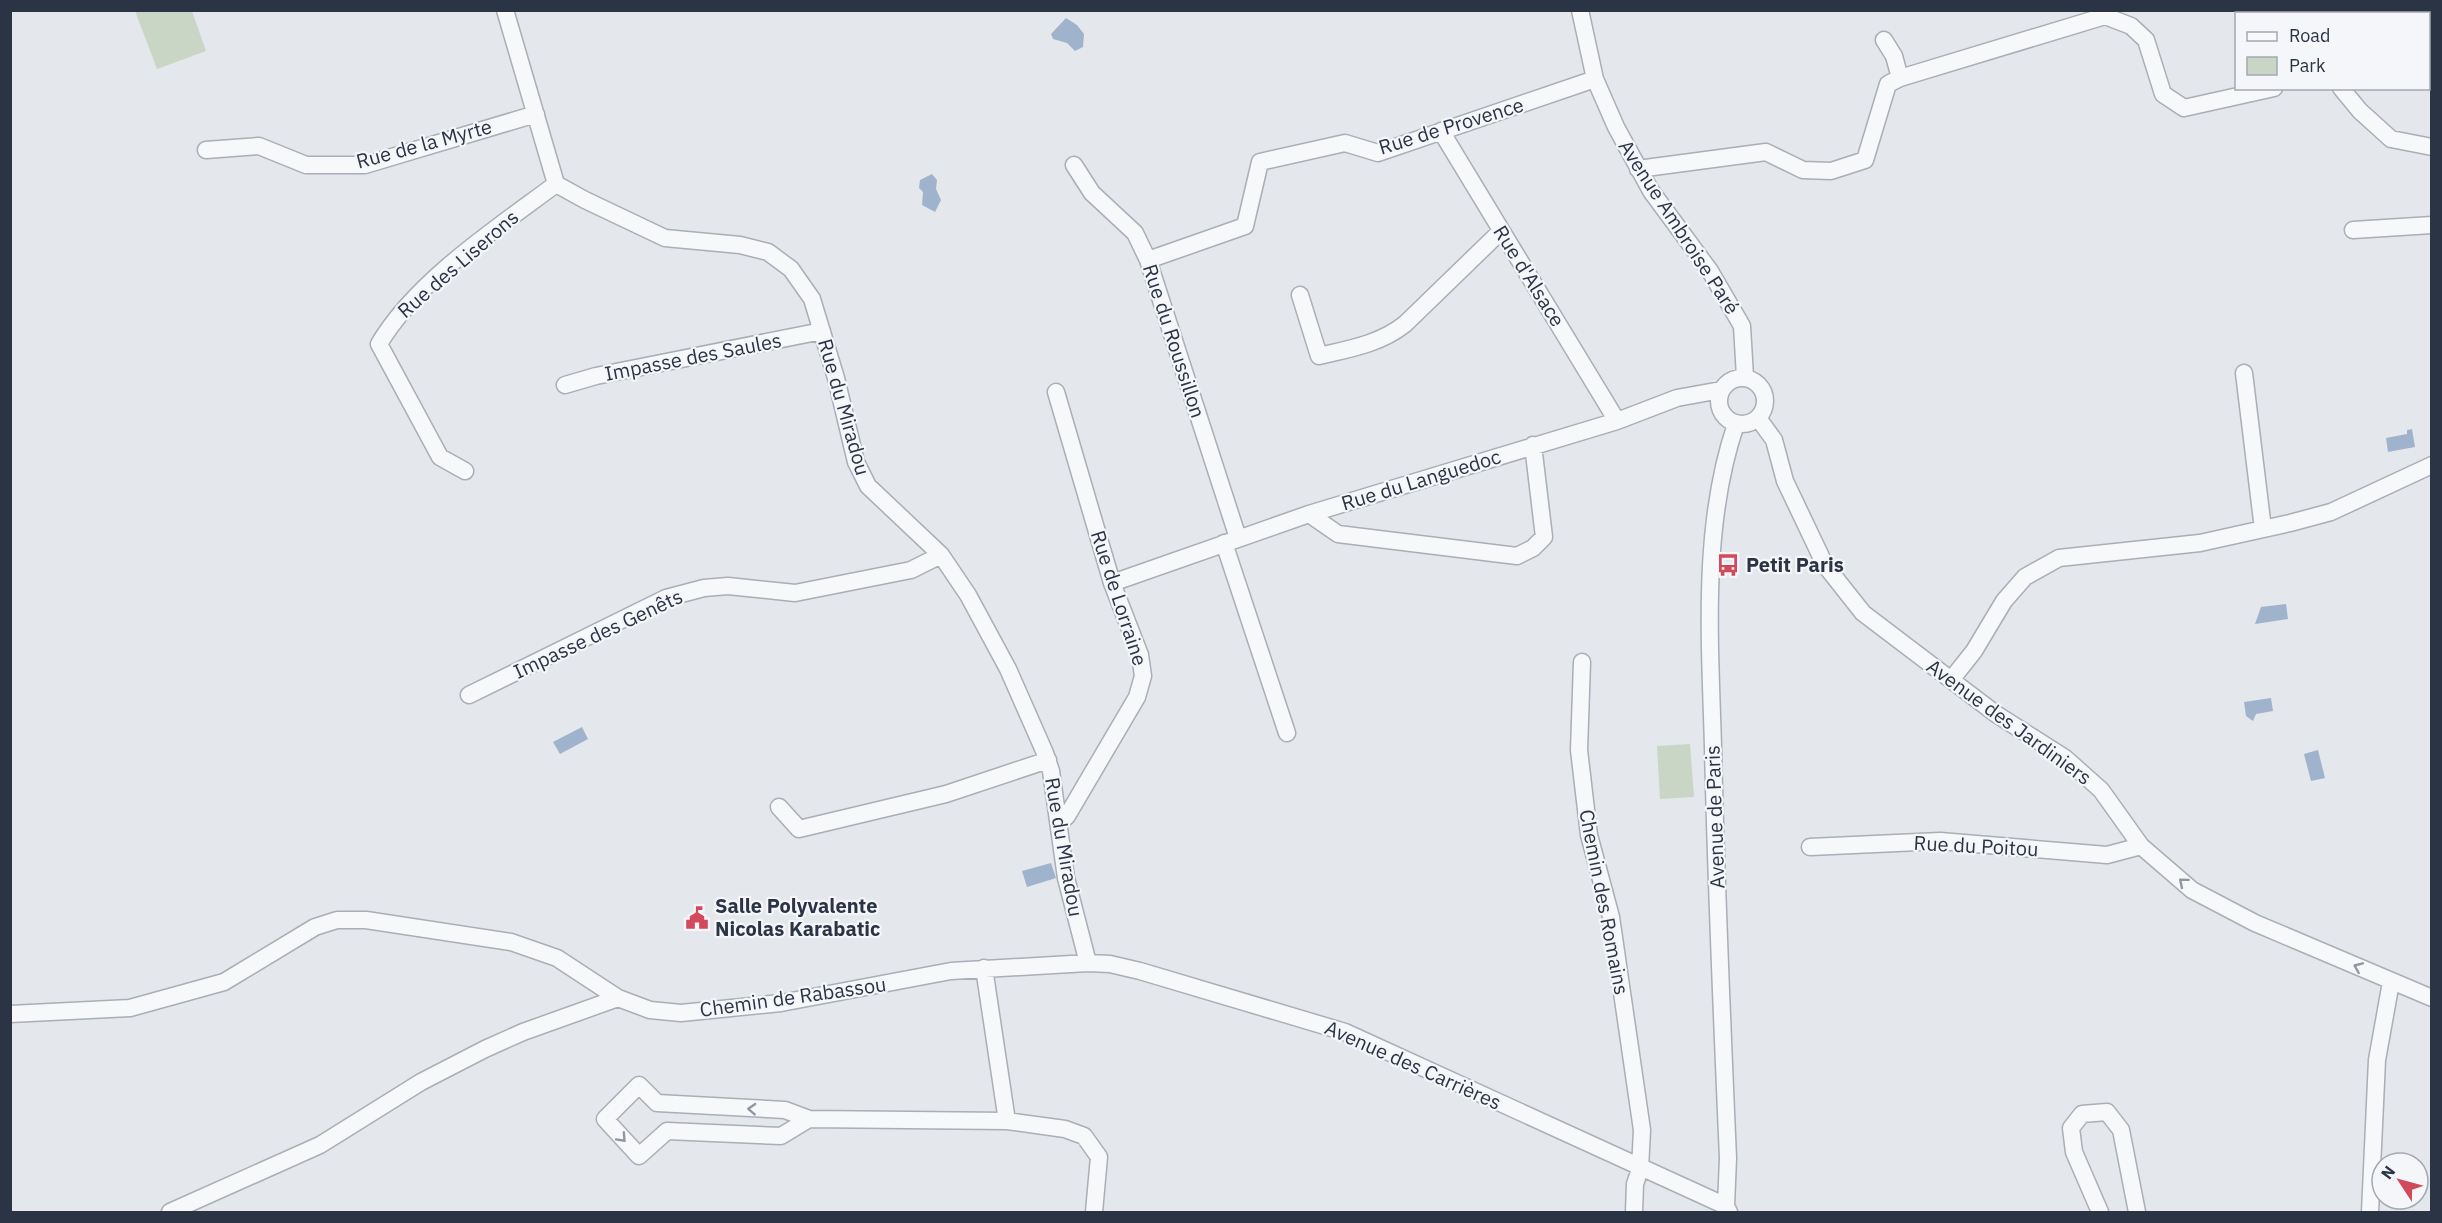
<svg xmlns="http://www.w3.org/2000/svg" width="2442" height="1223" font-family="'IBM Plex Sans',sans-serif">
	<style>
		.green { fill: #c9d6c5 }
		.water { fill: #9fb4cc }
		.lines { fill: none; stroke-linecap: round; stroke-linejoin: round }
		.minor-casing { stroke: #a9aeb7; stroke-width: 19 }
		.minor { stroke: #f7f8fa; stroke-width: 16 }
		.oneway { stroke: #9196a0 }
		.labels { text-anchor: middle; stroke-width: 4.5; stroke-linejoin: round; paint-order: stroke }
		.street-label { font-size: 20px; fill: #2b3445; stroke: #f4f6f9 }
		.poi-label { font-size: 20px; font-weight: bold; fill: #2b3445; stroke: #f4f6f9; text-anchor: start }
	</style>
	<rect width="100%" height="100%" fill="#e4e7ec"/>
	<path class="green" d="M135 11H192L206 51 157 69Z
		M1690 744 1694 797 1660 799 1657 746Z"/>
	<path class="water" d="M1066 18 1077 25 1084 34 1083 47 1075 51 1067 43 1053 39 1051 34Z
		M932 174 937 180 936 189 941 200 935 212 922 205 923 192 919 188 920 180Z
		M2412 429 2415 447 2388 452 2386 438 2407 434V430Z
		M2286 604 2288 619 2255 624 2261 607Z
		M2271 698 2273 711 2256 714 2253 721 2246 716 2244 702Z
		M582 727 588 739 560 754 553 742Z
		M2318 750 2325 778 2311 781 2304 754Z
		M1051 863 1056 878 1027 887 1022 871Z"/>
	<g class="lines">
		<g class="minor-casing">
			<path id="minor" d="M505 10 556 184 585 200 665 238 740 245 768 252 791 269 812 299 836 378 856 462 868 486 941 555 968 595 1008 669 1045 753 1051 771 1066 878 1088 963
				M1580 10 1595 79 1616 127 1651 191 1710 271 1742 326 1745 377
				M1900 78 2105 16 2131 26 2146 40 2163 94 2184 108 2274 88
				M2341 88 2360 111 2391 139 2432 147
				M1441 131 1617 421
				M206 150 259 146 306 165H365L536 114
				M1074 165 1092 193 1135 233 1148 260 1238 538
				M1638 169 1766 152 1803 170 1831 171 1865 160 1888 84 1900 78 1894 56 1884 40
				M2353 230 2432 225
				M1148 260 1245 226 1260 162 1345 143 1378 153 1595 79
				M1300 295 1319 356C1349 349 1380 344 1405 324L1501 231
				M2244 373 2263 529
				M1719 401a23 23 0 1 1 46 0a23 23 0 1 1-46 0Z
				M565 385 596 376 822 331
				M1056 392 1112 583 1140 655 1143 676 1137 697 1067 816 1059 823
				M1758 418 1774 440 1785 481 1825 565 1863 613 1996 714 2065 758 2101 790 2141 846 2192 890 2255 923 2432 998
				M465 471 440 457 379 344C416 281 497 228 556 184
				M1309 514 1338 534 1517 556 1533 548 1544 537 1533 445
				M1224 543 1287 733
				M1112 583 1309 514 1617 421 1677 398 1721 390
				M1582 662 1579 750 1589 835 1611 917 1642 1130 1640 1169 1635 1184 1634 1212
				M1951 680 1974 651 2004 601 2025 577 2059 558 2200 543 2290 523 2331 512 2432 465
				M469 695 666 598 704 588 728 586 795 593 911 570 941 555
				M779 807 799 829 946 794 1048 760
				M1810 847 1940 841 2107 855 2141 846
				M984 968 1007 1121 1065 1129 1084 1136 1099 1157 1094 1212
				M10 1014 130 1008 224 982 315 927 337 920H366L511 942 557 958 618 998 650 1010 681 1013 781 1003 951 971 1088 963 1110 964 1140 971 1345 1032 1726 1206
				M809 1119 781 1136 667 1131 639 1156 605 1119 639 1085 657 1103 785 1110 809 1119 1007 1121
				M170 1212 320 1145 421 1082 485 1049 523 1032 618 998
				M1729 1212 1726 1206 1728 1158C1722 1021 1716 884 1713 747 1710 640 1701 526 1736 424
				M2100 1212 2074 1152 2071 1128 2082 1114 2107 1112 2121 1130 2137 1212
				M2370 1212 2377 1060 2391 982"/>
		</g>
		<use href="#minor" class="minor"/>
	</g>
	<defs><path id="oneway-chevron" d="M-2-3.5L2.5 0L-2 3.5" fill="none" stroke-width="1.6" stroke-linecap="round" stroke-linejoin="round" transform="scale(1.5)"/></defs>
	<g class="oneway">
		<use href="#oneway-chevron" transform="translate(2183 882) rotate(-140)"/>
		<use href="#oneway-chevron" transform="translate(2358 967) rotate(-157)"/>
		<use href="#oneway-chevron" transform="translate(752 1109) rotate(-177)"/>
		<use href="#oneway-chevron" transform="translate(622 1138) rotate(47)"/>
	</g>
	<defs>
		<g id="bus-bare" transform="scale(1.8)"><path d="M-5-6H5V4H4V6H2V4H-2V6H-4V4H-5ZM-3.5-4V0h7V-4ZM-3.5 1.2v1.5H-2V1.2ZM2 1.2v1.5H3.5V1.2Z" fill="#d1495b" stroke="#f4f6f9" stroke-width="2.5" paint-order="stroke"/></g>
		<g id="civic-bare" transform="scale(1.8)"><path d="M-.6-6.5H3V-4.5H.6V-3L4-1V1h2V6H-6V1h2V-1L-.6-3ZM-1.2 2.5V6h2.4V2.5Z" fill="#d1495b" stroke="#f4f6f9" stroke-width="2.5" paint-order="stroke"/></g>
	</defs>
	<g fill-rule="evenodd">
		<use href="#bus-bare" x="1728" y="565"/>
		<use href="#civic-bare" x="697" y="918"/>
	</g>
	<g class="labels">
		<g class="street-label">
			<text transform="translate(1451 126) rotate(-17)" y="7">Rue de Provence</text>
			<text transform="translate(424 144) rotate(-15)" y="7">Rue de la Myrte</text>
			<text transform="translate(1679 227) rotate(57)" y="7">Avenue Ambroise Paré</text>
			<text transform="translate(458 264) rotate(-41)" y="7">Rue des Liserons</text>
			<text transform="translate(1529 276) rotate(58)" y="7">Rue d'Alsace</text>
			<text transform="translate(1174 341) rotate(72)" y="7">Rue du Roussillon</text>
			<text transform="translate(693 357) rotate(-11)" y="7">Impasse des Saules</text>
			<text transform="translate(844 407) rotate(74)" y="7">Rue du Miradou</text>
			<text transform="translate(1421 480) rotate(-17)" y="7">Rue du Languedoc</text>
			<text transform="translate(1119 598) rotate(72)" y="7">Rue de Lorraine</text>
			<text transform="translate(598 634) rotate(-25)" y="7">Impasse des Genêts</text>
			<text transform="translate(2009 722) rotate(36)" y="7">Avenue des Jardiniers</text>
			<text transform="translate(1715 817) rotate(-92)" y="7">Avenue de Paris</text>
			<text transform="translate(1976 846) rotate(3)" y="7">Rue du Poitou</text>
			<text transform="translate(1064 847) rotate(80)" y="7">Rue du Miradou</text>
			<text transform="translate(1604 902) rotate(79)" y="7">Chemin des Romains</text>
			<text transform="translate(793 997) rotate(-8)" y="7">Chemin de Rabassou</text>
			<text transform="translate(1413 1065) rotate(24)" y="7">Avenue des Carrières</text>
		</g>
		<g class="poi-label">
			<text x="1746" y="572">Petit Paris</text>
			<text x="715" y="913">Salle Polyvalente<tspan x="715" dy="23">Nicolas Karabatic</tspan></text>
		</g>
	</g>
	<rect width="2442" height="1223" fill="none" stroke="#2b3445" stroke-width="24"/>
	<rect x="2235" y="12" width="195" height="78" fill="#f4f6f9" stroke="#a4a8b1" stroke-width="1.5"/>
	<rect x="2247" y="32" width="30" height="9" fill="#f7f8fa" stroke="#a4a8b1" stroke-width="1.5"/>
	<text x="2289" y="42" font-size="18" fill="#2b3445">Road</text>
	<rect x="2247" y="57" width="30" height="18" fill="#c9d6c5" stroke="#a4a8b1" stroke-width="1.5"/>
	<text x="2289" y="72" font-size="18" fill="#2b3445">Park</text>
	<g transform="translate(2400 1181) rotate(306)"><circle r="28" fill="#f4f6f9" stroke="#a4a8b1" stroke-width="1.5"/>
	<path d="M0-4.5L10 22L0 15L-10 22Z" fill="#d1495b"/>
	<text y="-9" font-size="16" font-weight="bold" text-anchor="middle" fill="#2b3445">N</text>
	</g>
</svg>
